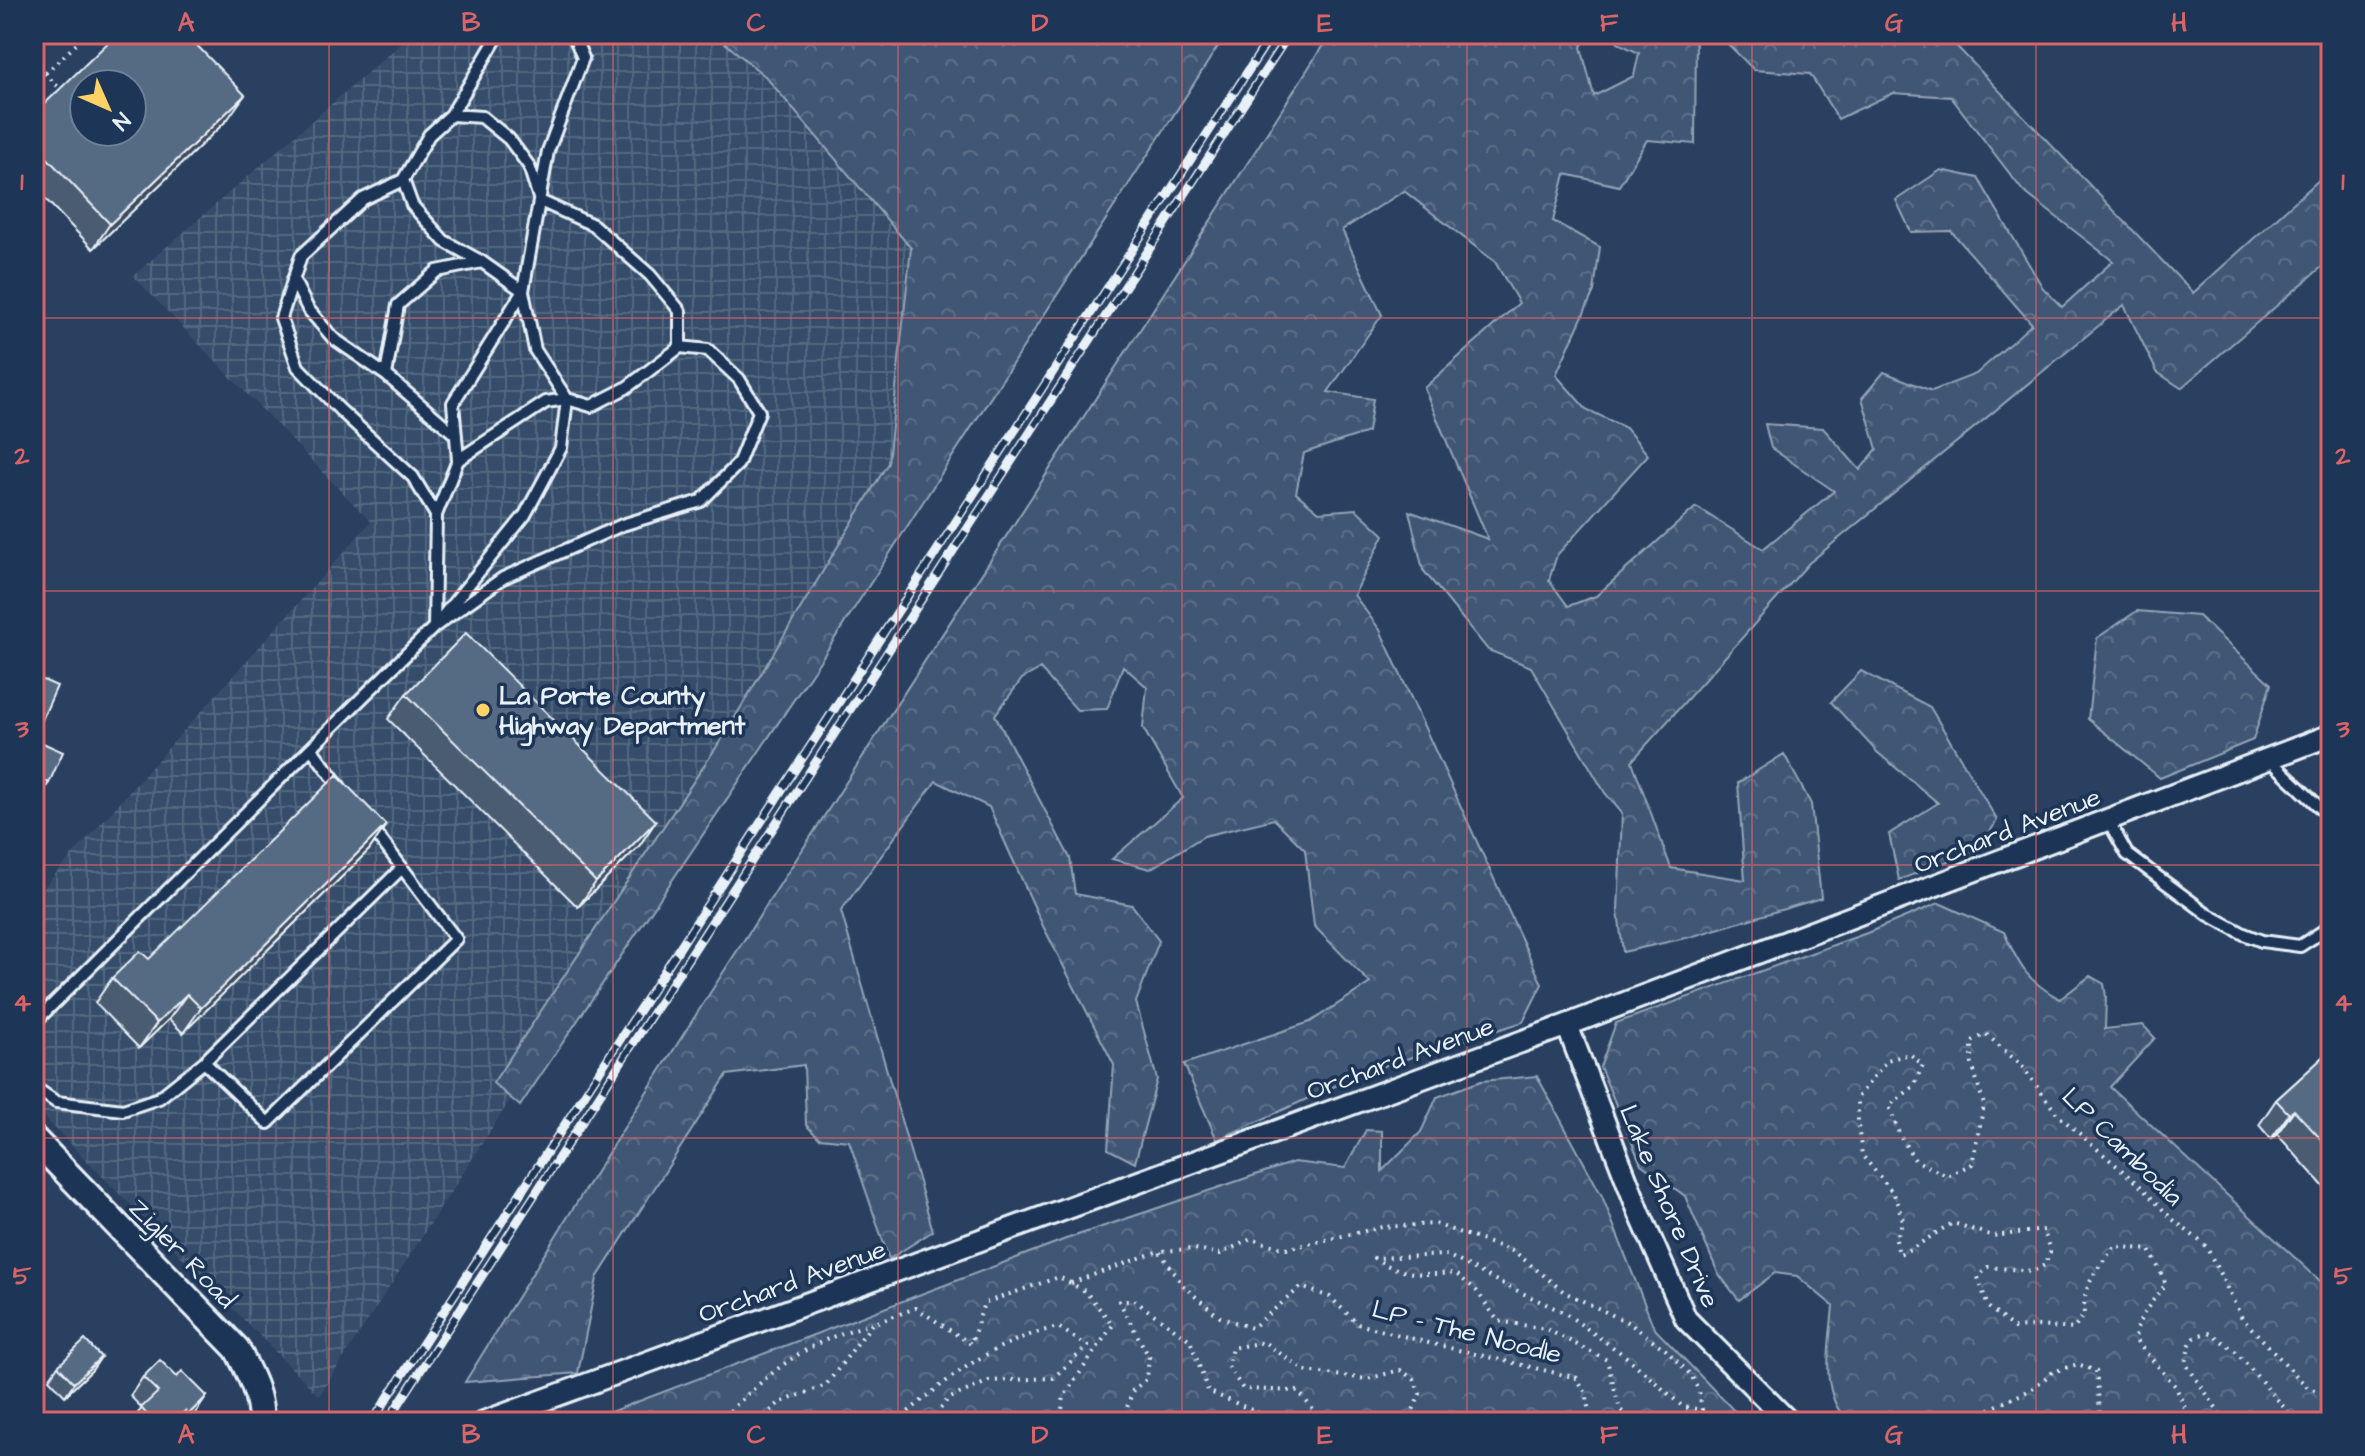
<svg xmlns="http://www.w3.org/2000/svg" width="2365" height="1456" font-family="'Architects Daughter',sans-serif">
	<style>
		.industrial { fill: url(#industrial-grid) }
		.forest { fill: url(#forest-crowns); stroke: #94a4b6; stroke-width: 2 }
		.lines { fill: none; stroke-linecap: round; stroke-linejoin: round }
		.service-casing { stroke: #e8f1f8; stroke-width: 16 }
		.minor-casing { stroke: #e8f1f8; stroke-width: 26 }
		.tertiary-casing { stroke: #e8f1f8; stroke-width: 30 }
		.path { stroke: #e8f1f8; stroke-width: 4; stroke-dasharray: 2 6; stroke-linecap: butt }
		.service { stroke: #1d3557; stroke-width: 10 }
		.minor { stroke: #1d3557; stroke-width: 20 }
		.tertiary { stroke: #1d3557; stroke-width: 24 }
		.rail-casing { stroke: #e8f1f8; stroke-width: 9 }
		.rail { stroke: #1d3557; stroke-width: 6; stroke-dasharray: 18; stroke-linecap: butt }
		.wall { fill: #495b71; stroke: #e8f1f8; stroke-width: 2 }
		.shaded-wall { fill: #3c4a5c; stroke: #e8f1f8; stroke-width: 2 }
		.building { fill: #556a83; stroke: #e8f1f8; stroke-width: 2; fill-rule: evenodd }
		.grid { fill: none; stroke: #db6466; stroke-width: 2; stroke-opacity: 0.55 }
		.poi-dot { fill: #ffd166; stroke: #1d3557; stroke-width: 3 }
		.labels { text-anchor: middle; stroke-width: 7; stroke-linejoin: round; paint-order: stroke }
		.poi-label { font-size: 26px; font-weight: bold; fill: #e8f1f8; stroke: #1d3557; text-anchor: start }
		.street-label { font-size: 26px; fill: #e8f1f8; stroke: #1d3557 }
		.neatline { fill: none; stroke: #db6466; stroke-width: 3 }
		.grid-label { font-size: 26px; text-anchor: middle; font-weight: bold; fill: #db6466 }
	</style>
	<defs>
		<pattern id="industrial-grid" width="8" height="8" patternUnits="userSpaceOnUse" patternTransform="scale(2)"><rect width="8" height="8" fill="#364d6b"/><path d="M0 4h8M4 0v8" fill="none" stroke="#536781"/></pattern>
		<pattern id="forest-crowns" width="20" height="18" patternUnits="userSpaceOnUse" patternTransform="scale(2)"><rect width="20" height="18" fill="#415774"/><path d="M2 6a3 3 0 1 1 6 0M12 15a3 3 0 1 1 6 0" fill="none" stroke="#5c7089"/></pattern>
	</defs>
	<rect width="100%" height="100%" fill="#294061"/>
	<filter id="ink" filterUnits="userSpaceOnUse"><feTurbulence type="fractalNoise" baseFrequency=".0125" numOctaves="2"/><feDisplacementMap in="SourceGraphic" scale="16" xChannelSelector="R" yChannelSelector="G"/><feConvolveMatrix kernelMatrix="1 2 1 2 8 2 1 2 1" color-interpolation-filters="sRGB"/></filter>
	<g filter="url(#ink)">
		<path class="industrial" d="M412 34H754L1021 310 319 1396 34 1107V898L371 522 133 276Z"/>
		<path class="forest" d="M714 34H1226L822 658 520 1106 493 1083 723 737 888 463 911 248 766 77Z
			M1330 34H1587L1581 47 1594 96 1634 76 1639 53 1618 43 1616 34H1696L1695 144 1647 140 1619 186 1565 174 1553 221 1600 247 1594 291 1556 375 1586 409 1626 428 1648 455 1557 555 1549 580 1568 606 1596 596 1696 507 1763 549 1834 491 1771 448 1765 424 1823 428 1860 470 1877 449 1862 398 1884 372 1932 391 1976 374 2032 324 1951 231 1911 232 1896 200 1941 170 1978 178 2043 288 2062 307 2113 261 2023 191 1951 97 1893 93 1838 119 1810 74 1754 70 1720 36 1714 34H1945L2193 293 2331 169V259L2181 388 2157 372 2124 305 1809 563 1632 761 1671 868 1745 880 1738 783 1784 754 1811 804 1821 898 1690 937 1623 952 1618 911 1622 813 1605 793 1531 667 1488 650 1423 570 1409 511 1488 539 1424 388 1519 303 1495 262 1404 191 1342 230 1382 315 1328 392 1373 399 1368 432 1304 453 1296 493 1319 512 1356 509 1384 535 1354 595 1380 630 1542 984 1523 1022 1368 1071 1217 1140 1184 1064 1310 1022 1370 983 1314 926 1305 850 1274 819 1204 836 1150 869 1112 859 1183 798 1143 728 1147 687 1123 666 1107 709 1077 710 1040 669 1022 679 995 715 1070 858 1075 894 1132 905 1159 941 1136 1002 1157 1079 1135 1163 1108 1149 1114 1065 1043 926 989 807 936 781 841 911 933 1231 889 1259 849 1141 819 1138 806 1125 804 1065 727 1075 597 1278 578 1373 465 1382C745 927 1044 485 1330 34Z
			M2137 611 2198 616 2271 684 2253 740 2160 778 2088 719 2097 638Z
			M1861 671 1930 707 1997 820 1980 849 1899 880 1889 834 1938 803 1877 752 1831 702Z
			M1939 903 2004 932C2019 966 2027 981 2060 999L2090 976 2104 984 2106 997 2105 1029 2143 1025 2155 1038 2110 1087 2331 1291V1422H1848C1818 1391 1830 1345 1833 1306L1797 1276 1775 1273 1739 1300 1718 1273 1685 1196 1641 1164 1600 1067 1616 1023 1867 933Z
			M1537 1076 1602 1196 1654 1328 1745 1422H584L1066 1239 1294 1162 1345 1168 1366 1130 1382 1131V1171L1421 1132 1437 1097 1481 1081Z"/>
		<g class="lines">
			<g class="service-casing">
				<path id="service" d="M451 115 499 34
					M293 279 308 309 333 338 386 375 456 435
					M386 375 398 305 437 271 482 262 523 291 535 350 567 399 591 406 626 388 680 347V311L650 275 593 225 540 201 529 166 509 139 482 117 451 115 429 135 403 180
					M458 460 453 403 523 291 548 151 583 58 573 34
					M436 515 458 460 546 402 567 399 561 448 525 515 443 616
					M434 627 503 578 622 525 701 501 738 464 759 412 739 379 708 350 680 347
					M311 748 434 627 436 515 413 477 340 410 298 367 281 318 301 256 363 199 403 180 412 205 444 241 482 262
					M2269 759 2331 818
					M2108 820 2127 854 2209 915 2244 934 2262 941 2300 946 2331 926
					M34 1023 311 748 340 787
					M204 1062 268 1123 456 939 372 828
					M34 1087 56 1102 123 1110 159 1098 204 1062 402 868"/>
			</g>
			<g class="minor-casing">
				<path id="minor" d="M1567 1025 1639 1212 1686 1319 1789 1422
					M484 1422 1567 1025 2331 735"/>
			</g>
			<g class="tertiary-casing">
				<path id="tertiary" d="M34 1139 237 1349C249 1373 261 1394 261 1422"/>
			</g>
			<path class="path" d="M45 73 63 92
				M34 84 87 34
				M1071 1283 1159 1251
				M718 1422C770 1373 801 1342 872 1324
				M759 1422 779 1403 826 1385 872 1324 916 1308 971 1344 984 1303 1059 1277 1085 1291 1113 1325 1064 1396 1060 1422
				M896 1422C949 1378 988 1343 1058 1327L1088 1346 1053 1378 989 1381 948 1399 930 1422
				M1122 1422 1133 1390 1147 1379 1149 1357 1119 1301H1135L1190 1340 1208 1391 1279 1422
				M1323 1422 1298 1391 1243 1389 1228 1366 1232 1348 1264 1342 1305 1371 1367 1379 1400 1370 1414 1379 1420 1394 1408 1422
				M1586 1422 1589 1419 1587 1395 1577 1378 1433 1344 1358 1324 1330 1297 1301 1287 1252 1328 1220 1317 1184 1287 1159 1251 1195 1249 1220 1254 1251 1239 1286 1249 1382 1227 1435 1224 1515 1252 1564 1292 1629 1323 1666 1350 1691 1375 1699 1391 1702 1410 1683 1407 1628 1358 1565 1313 1503 1284 1447 1255 1374 1258C1402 1276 1424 1275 1455 1273L1476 1290 1498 1321 1546 1329 1607 1360 1620 1410 1637 1422
				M1951 1422 1981 1413 2030 1390 2053 1372 2078 1364 2096 1371 2101 1422
				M2191 1422 2176 1387 2135 1340C2137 1317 2152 1302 2166 1284L2150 1250 2115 1246C2098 1268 2082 1285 2084 1314L2074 1329 2039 1326 2014 1328 1988 1307 1978 1277 1988 1267 2033 1271 2045 1265 2050 1252 2044 1230 1993 1236 1953 1223C1935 1232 1917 1248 1899 1254L1896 1240 1903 1220 1894 1194 1862 1155 1858 1125V1097L1887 1060 1910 1054 1923 1065 1913 1087 1889 1106 1900 1136 1915 1160 1947 1176 1972 1164 1984 1105 1972 1064V1041L1986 1034 2021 1065 2058 1115 2140 1186 2171 1218 2206 1246 2242 1318 2308 1388 2331 1395
				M2222 1422 2221 1415 2186 1364C2189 1344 2189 1335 2211 1333L2236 1352 2295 1420 2300 1422"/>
			<use href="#service" class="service"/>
			<use href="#minor" class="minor"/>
			<use href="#tertiary" class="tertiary"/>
			<g class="rail-casing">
				<path id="rail" d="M372 1422 1272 34
					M387 1422 1289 34"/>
			</g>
			<use href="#rail" class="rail"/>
		</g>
		<path class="wall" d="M34 114 227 120 93 249 34 187Z
			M406 694 656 821 639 846 578 907 388 719Z
			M34 739 49 783 34 803Z
			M386 825 369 850 183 1033 169 1019 139 1048 95 1003 112 978 149 959Z
			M2331 1050V1195L2277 1134 2271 1139 2259 1125 2276 1100Z
			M101 1357 92 1370 65 1396 49 1379 58 1366Z
			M143 1377H177L207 1396 194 1415 187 1422H131L142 1408 130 1396Z"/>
		<path class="shaded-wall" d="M245 95 227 120 93 249 110 224Z
			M656 821 639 846 578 907 596 882Z
			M386 825 369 850 183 1033 201 1008Z
			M187 994 169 1019 139 1048 157 1023Z
			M2294 1110 2277 1134 2271 1139 2289 1114Z
			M101 1357 92 1370 65 1396 74 1383Z
			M207 1396 194 1415 187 1422H183L188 1415Z"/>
		<path class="building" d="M117 34H186L245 95 110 224 34 144V114ZM84 84H132V132H84Z
			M466 633 656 821 596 882 406 694Z
			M34 676 57 686 34 738Z
			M34 739 63 752 49 783 34 776Z
			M337 775 386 825 201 1008 187 994 157 1023 112 978 140 951 149 959Z
			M2331 1050V1150L2294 1110 2289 1114 2276 1100Z
			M85 1340 101 1357 74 1383 58 1366Z
			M160 1360 177 1377 182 1371 207 1396 188 1415 185 1411 174 1422H154L141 1408 158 1392 143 1377Z"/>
	</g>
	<path class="grid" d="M329 34V1422M613 34V1422M898 34V1422M1182 34V1422M1467 34V1422M1752 34V1422M2036 34V1422M34 318H2331M34 591H2331M34 865H2331M34 1138H2331"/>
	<circle class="poi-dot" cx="483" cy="710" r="8"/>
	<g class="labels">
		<g class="poi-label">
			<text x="499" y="704">La Porte County<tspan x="499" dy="30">Highway Department</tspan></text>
		</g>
		<g class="street-label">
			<text transform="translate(2007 830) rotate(-21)" y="9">Orchard Avenue</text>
			<text transform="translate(1400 1058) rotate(-20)" y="9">Orchard Avenue</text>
			<text transform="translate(2123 1146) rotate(44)" y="9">LP Cambodia</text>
			<text transform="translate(1670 1206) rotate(67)" y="9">Lake Shore Drive</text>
			<text transform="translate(183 1253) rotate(46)" y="9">Zigler Road</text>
			<text transform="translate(792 1281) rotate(-20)" y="9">Orchard Avenue</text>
			<text transform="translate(1467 1331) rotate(14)" y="9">LP - The Noodle</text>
		</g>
	</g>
	<rect width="2365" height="1456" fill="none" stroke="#1d3557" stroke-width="88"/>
	<g transform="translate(108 108) rotate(135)"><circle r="38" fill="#1d3557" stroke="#6e8097" stroke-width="2"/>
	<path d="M0-6L14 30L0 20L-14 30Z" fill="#ffd166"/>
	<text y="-12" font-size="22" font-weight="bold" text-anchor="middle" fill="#e8f1f8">N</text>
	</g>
	<rect x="44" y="44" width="2277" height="1368" class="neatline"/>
	<g class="grid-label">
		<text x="186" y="31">A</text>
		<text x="471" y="31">B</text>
		<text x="756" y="31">C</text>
		<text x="1040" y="31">D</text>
		<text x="1325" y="31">E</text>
		<text x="1609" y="31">F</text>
		<text x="1894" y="31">G</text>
		<text x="2179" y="31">H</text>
		<text x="22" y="190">1</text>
		<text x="2343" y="190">1</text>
		<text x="22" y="464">2</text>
		<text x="2343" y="464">2</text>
		<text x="22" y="737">3</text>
		<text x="2343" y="737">3</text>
		<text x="22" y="1011">4</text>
		<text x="2343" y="1011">4</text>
		<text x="22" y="1284">5</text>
		<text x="2343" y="1284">5</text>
		<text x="186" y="1443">A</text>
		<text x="471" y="1443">B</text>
		<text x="756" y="1443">C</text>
		<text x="1040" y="1443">D</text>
		<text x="1325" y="1443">E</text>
		<text x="1609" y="1443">F</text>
		<text x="1894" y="1443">G</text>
		<text x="2179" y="1443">H</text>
	</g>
</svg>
